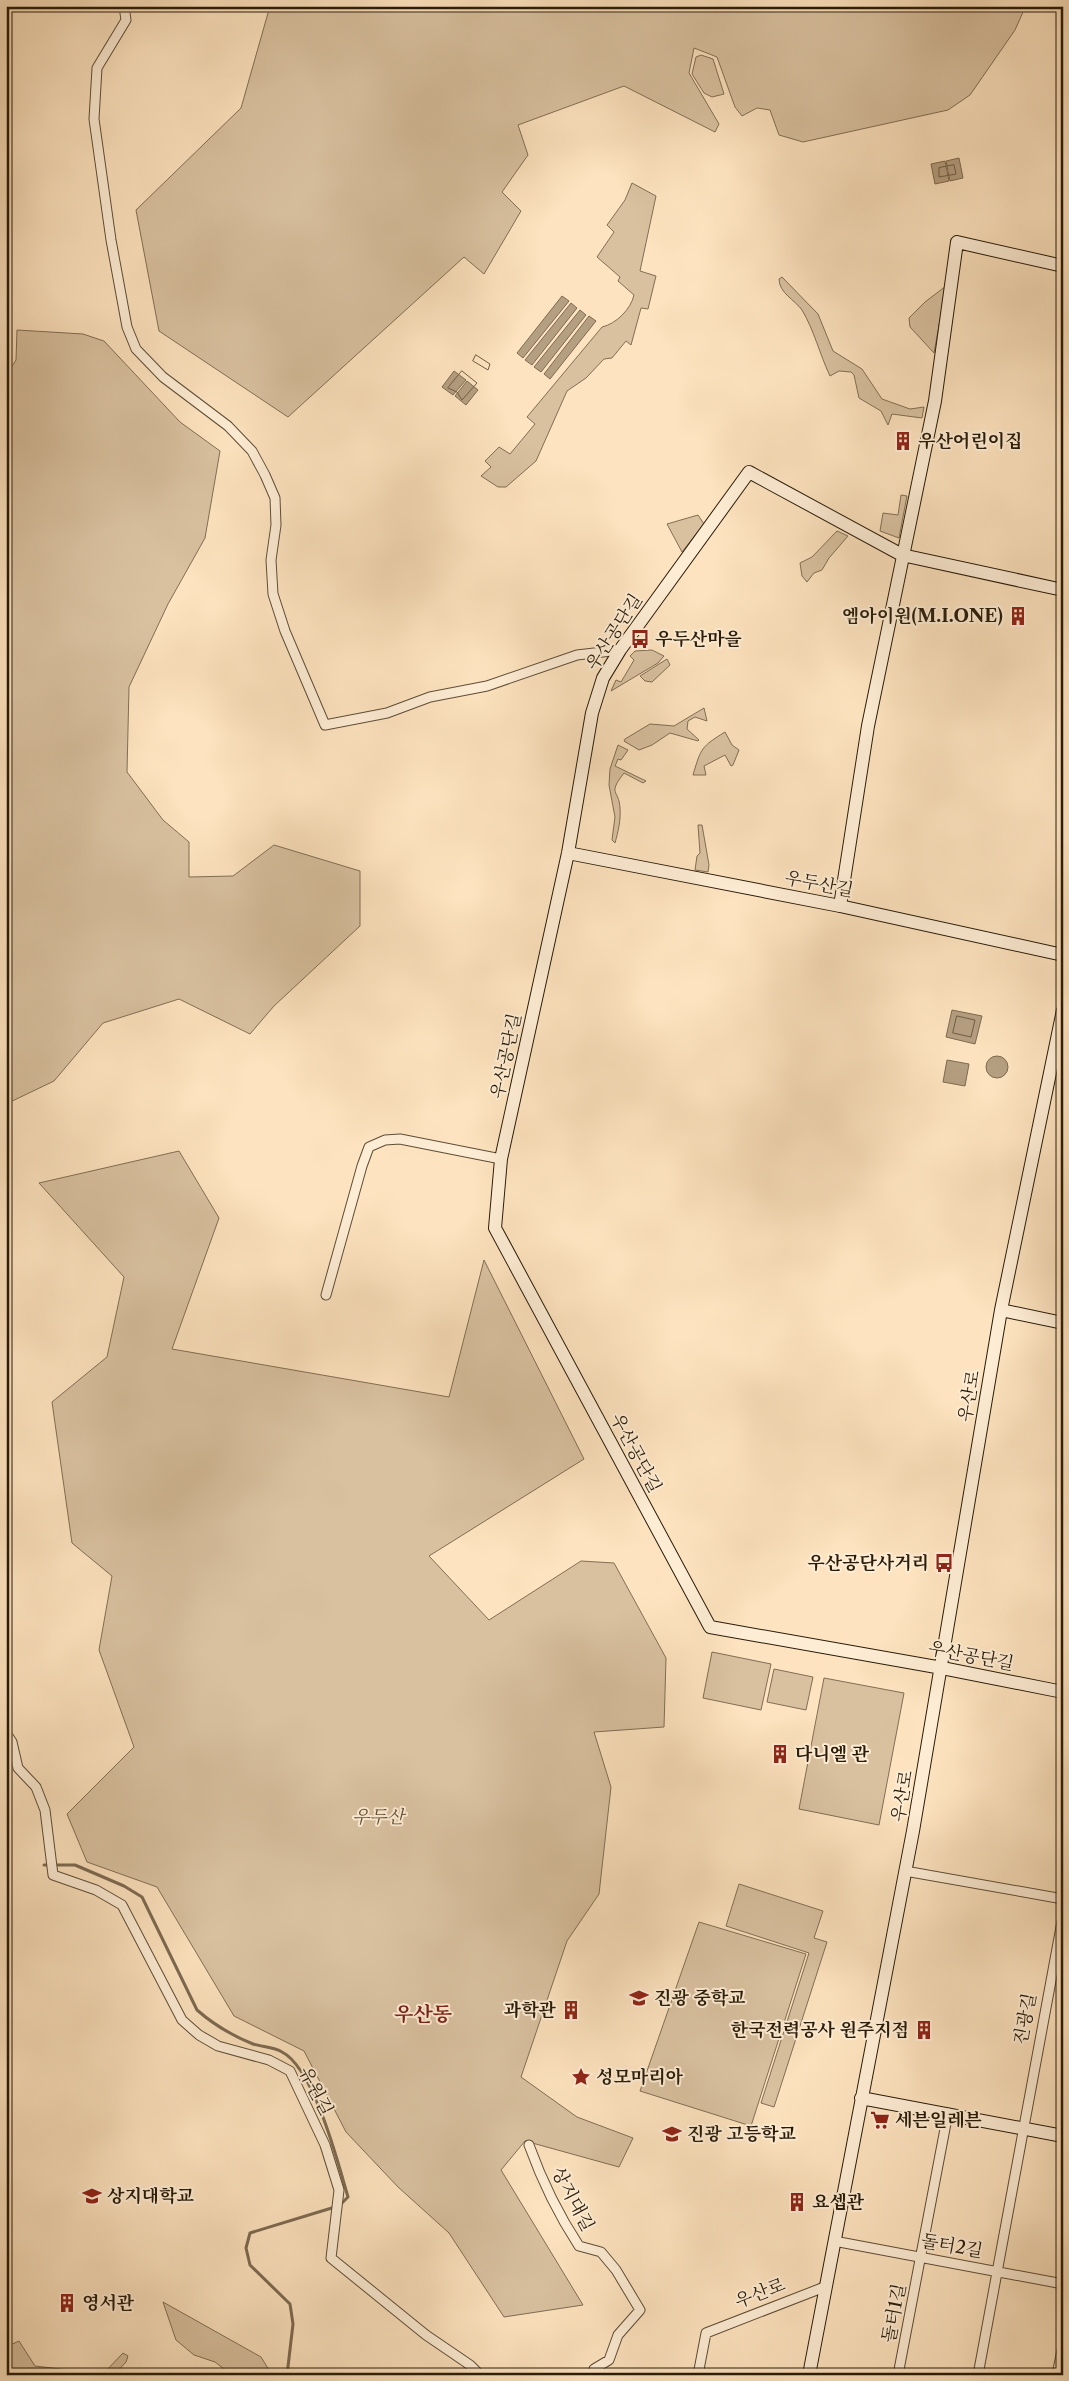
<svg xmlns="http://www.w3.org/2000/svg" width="1069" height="2381" font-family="'Libre Caslon Text','Noto Serif KR',serif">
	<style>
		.green { fill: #d9c1a0; stroke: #816e54 }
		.water { fill: #b59f81; stroke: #7d6a51 }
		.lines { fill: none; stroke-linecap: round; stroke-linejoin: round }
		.shore { stroke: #6f5d44; stroke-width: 1 }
		.stream { stroke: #7d6a51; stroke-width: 3 }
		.street-casing { stroke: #5e4d36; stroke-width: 11 }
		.secondary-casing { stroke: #291b08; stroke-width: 14 }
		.street { stroke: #feedd5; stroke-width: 9 }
		.secondary { stroke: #feedd5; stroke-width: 12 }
		.labels { text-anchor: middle; stroke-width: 4; stroke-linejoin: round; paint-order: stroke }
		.poi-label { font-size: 18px; font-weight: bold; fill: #291b08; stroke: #feedd5; text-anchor: start }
		.street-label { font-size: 18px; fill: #291b08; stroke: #feedd5 }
		.park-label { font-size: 18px; font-style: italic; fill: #5e4d36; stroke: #feedd5 }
		.quarter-label { font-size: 20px; font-weight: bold; fill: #7a1f14; stroke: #feedd5 }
	</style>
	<rect width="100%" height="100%" fill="#fde3bf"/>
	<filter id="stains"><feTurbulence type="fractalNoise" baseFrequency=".004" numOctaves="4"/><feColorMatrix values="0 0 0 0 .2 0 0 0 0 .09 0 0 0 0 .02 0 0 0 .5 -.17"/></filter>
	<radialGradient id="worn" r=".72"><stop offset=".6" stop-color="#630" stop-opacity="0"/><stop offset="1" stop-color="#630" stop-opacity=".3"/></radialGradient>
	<path class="green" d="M270 6H1022L1023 12 1015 30 970 95 948 110 803 142 779 135 770 110 757 108 742 116 735 107 717 57 694 48 689 73 719 124 715 132 624 86 518 125 528 155 502 192 521 211 484 274 464 257 288 417 159 331 136 210 241 108Z
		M701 55 713 59 724 94 712 97 704 93 692 74 696 57Z
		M632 183 656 196 640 271 656 276 648 309 641 308 631 345 626 341 612 358 604 359 586 378 567 391 536 461 506 487H498L481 476 491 467 485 461 499 447 510 454 535 424 527 417 602 327C616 324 631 309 634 295L618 281 620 277 597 257 614 232 607 225 625 200Z
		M782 277 818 314 833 351 862 369 882 399 910 409 924 407 922 418 892 414 888 425 881 411 859 398 854 375 851 372 839 371 830 376C820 355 814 330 802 310 795 300 779 293 779 279Z
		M946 286 934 353 910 327 909 318 925 302Z
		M17 330 83 334 104 341 180 422 220 451 205 538 168 604 129 687 127 772 163 820 189 842V877L233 876 274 845 360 871V926L274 1006 250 1034 179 999 103 1023 54 1081 6 1104V376L16 360Z
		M901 495 907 496 899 538 880 531 883 513 898 515Z
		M698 515 704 524 682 552 667 524Z
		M837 531 848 536 829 558 822 570 814 573 807 582 802 576 800 563 812 557Z
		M652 650 664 656 658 663 611 691 616 680 621 682 634 660 630 656 635 651Z
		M667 659 670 665 652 682 645 681 640 676Z
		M704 708 707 721 695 717 688 721 687 729 699 740 698 741 670 733 652 745 639 750 624 741 625 739 650 724 674 726Z
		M725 732 732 745 739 750 733 765 731 766 725 755 704 766 706 775H693C701 748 701 747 725 732Z
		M618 745 628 750 621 760 618 759 615 766 646 781 643 783 624 773C607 795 619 789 620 808 621 820 618 832 615 843L612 840 615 817 609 785 610 769Z
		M698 825H702L709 865 708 872 695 870 697 856 700 853Z
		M179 1151 219 1218 172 1349 449 1397 484 1260 584 1459 429 1556 489 1620 581 1561 614 1563 666 1658 664 1727 594 1732 611 1787 599 1894 567 1941 521 2077 577 2117 633 2138 619 2167 525 2141 501 2170 583 2305 504 2317 449 2233 398 2187 346 2132 304 2051 234 2016 157 1887 87 1862 67 1814 134 1747 99 1650 112 1576 72 1543 52 1402 107 1357 124 1277 39 1183Z
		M712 1652 771 1664 761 1710 703 1698Z
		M774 1669 813 1677 806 1710 767 1702Z
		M824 1678 904 1693 879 1825 799 1809Z
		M739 1884 823 1911 814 1938 827 1942 774 2107 761 2103 809 1953 726 1926Z
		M699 1922 806 1954 751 2126 640 2091Z
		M163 2302 261 2357 272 2375H232L215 2362 194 2355 176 2340Z
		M19 2341 35 2366 103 2374 123 2353 128 2356 126 2362 114 2375H6V2347Z"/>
	<path class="water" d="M959 158 963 178 950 181 946 161Z
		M945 161 949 181 935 184 931 164Z
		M562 296 569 301 523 358 517 353Z
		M571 303 577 308 532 365 525 360Z
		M580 310 586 315 541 372 534 367Z
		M589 316 596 321 550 379 544 374Z
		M454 371 466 380 453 395 442 387Z
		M467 381 478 390 466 405 455 396Z
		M952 1010 982 1016 975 1044 946 1037Z
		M986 1067a11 11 0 1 1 22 0a11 11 0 1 1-22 0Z
		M947 1060 969 1064 965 1086 943 1082Z"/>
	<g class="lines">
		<path class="shore" d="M954 165 956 174 939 177V168Z
			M476 355 490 364 488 370 473 361Z
			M462 371 477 383 462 400 457 392 448 388Z
			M957 1016 975 1020 971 1037 953 1033Z"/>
		<path class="stream" d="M44 1865H75L124 1886 142 1897 197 2010C213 2024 233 2036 253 2044 262 2047 274 2047 282 2052 314 2068 338 2163 348 2197L340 2205
			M287 2375 293 2324 290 2304 250 2265 246 2248 250 2233 335 2207"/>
		<g class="street-casing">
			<path id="street" d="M124 6 126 20 97 68 94 119 111 240 127 327 136 349 163 377 228 426 252 451 265 475 275 498 276 525 271 560 273 594 285 631 325 725 387 713 430 697 487 686 577 655 620 650
				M326 1295 362 1166 369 1147 385 1140 400 1139 501 1159
				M6 1733 12 1742 18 1768 36 1787 45 1810 53 1875 96 1890 122 1905 182 2020 199 2035 218 2046 269 2060 290 2071 325 2145 339 2190 331 2258 426 2335 470 2365 480 2375
				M905 1871 1063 1899
				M529 2145C542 2181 558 2214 579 2246L601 2252 616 2270 640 2310 618 2335 609 2360 594 2369V2375
				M834 2241 1063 2284
				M698 2375 706 2333 827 2286
				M898 2375 948 2113
				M978 2375 1063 1916
				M1057 2375 1063 2345"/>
		</g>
		<g class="secondary-casing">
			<path id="secondary" d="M1063 590 902 555 749 472 620 650 603 678 592 713 568 853 501 1159 495 1228 710 1627 942 1668 1063 1692
				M568 853 840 906 1063 955
				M840 906 868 726 935 401 957 242 1063 266
				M1001 1310 1063 1323
				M861 2098 1063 2136
				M809 2375 913 1831 1001 1310 1063 1010"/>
		</g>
		<use href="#street" class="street"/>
		<use href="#secondary" class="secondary"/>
	</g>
	<defs>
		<g id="building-bare" transform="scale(1.5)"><path d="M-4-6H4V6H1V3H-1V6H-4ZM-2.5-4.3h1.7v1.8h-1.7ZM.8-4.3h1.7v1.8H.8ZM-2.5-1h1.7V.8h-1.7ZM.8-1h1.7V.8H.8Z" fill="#8f2418" stroke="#feedd5" stroke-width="2.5" paint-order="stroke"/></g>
		<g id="bus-bare" transform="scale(1.5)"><path d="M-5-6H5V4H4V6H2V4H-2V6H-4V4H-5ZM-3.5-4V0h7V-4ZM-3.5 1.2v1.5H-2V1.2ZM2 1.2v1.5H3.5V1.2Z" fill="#8f2418" stroke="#feedd5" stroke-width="2.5" paint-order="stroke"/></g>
		<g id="school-bare" transform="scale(1.5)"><path d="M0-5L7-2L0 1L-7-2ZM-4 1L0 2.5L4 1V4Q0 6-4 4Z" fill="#8f2418" stroke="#feedd5" stroke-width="2.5" paint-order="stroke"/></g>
		<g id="sight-bare" transform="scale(1.5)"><path d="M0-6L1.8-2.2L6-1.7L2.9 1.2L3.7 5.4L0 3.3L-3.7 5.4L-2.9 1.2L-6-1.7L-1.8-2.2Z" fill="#8f2418" stroke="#feedd5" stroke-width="2.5" paint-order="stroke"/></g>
		<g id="supermarket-bare" transform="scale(1.5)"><path d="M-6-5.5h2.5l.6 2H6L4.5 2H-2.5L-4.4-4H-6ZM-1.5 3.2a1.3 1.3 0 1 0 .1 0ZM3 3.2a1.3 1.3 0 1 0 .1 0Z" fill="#8f2418" stroke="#feedd5" stroke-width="2.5" paint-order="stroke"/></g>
		<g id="university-bare" transform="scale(1.5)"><path d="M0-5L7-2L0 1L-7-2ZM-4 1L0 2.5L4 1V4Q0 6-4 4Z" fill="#8f2418" stroke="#feedd5" stroke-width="2.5" paint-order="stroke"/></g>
	</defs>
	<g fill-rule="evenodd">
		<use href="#building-bare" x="903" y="441"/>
		<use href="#building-bare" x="1018" y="616"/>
		<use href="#bus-bare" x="640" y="639"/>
		<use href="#bus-bare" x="944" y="1563"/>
		<use href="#building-bare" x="780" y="1754"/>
		<use href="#school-bare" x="639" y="1998"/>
		<use href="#building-bare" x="571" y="2010"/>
		<use href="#building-bare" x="924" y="2030"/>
		<use href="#sight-bare" x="581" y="2077"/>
		<use href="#supermarket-bare" x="880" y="2120"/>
		<use href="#school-bare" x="672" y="2134"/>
		<use href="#university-bare" x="92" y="2196"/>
		<use href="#building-bare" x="797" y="2202"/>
		<use href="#building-bare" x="67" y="2303"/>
	</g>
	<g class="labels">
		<g class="poi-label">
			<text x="918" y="447">우산어린이집</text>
			<text x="1003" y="622" text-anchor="end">엠아이원(M.I.ONE)</text>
			<text x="655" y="645">우두산마을</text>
			<text x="929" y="1569" text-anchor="end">우산공단사거리</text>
			<text x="795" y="1760">다니엘 관</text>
			<text x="654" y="2004">진광 중학교</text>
			<text x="556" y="2016" text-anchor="end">과학관</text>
			<text x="909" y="2036" text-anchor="end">한국전력공사 원주지점</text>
			<text x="596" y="2083">성모마리아</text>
			<text x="895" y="2126">세븐일레븐</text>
			<text x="687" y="2140">진광 고등학교</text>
			<text x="107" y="2202">상지대학교</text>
			<text x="812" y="2208">요셉관</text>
			<text x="82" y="2309">영서관</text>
		</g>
		<g class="street-label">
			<text transform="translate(614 632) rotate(-57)" y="6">우산공단길</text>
			<text transform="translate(819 884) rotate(11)" y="6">우두산길</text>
			<text transform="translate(506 1056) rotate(-78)" y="6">우산공단길</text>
			<text transform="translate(969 1396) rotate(-80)" y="6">우산로</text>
			<text transform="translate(636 1453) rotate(62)" y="6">우산공단길</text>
			<text transform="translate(971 1656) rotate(11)" y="6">우산공단길</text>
			<text transform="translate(902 1796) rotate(-80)" y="6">우산로</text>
			<text transform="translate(1025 2019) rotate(-79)" y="6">진광길</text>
			<text transform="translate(316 2091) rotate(62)" y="6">유원길</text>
			<text transform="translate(573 2199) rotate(62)" y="6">상지대길</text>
			<text transform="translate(952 2246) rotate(10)" y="6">돌터2길</text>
			<text transform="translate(760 2293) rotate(-21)" y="6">우산로</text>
			<text transform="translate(894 2313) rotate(-79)" y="6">돌터1길</text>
		</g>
		<g class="park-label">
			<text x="378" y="1823">우두산</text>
		</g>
		<g class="quarter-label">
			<text x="423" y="2021">우산동</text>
		</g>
	</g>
	<rect width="1069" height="2381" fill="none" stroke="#fde3bf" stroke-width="25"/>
	<rect x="8" y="8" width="1054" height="2366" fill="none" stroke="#291b08" stroke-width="2.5"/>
	<rect x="12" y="12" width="1044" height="2356" fill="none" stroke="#291b08"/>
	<rect width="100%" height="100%" filter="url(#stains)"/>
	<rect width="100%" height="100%" fill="url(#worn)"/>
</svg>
